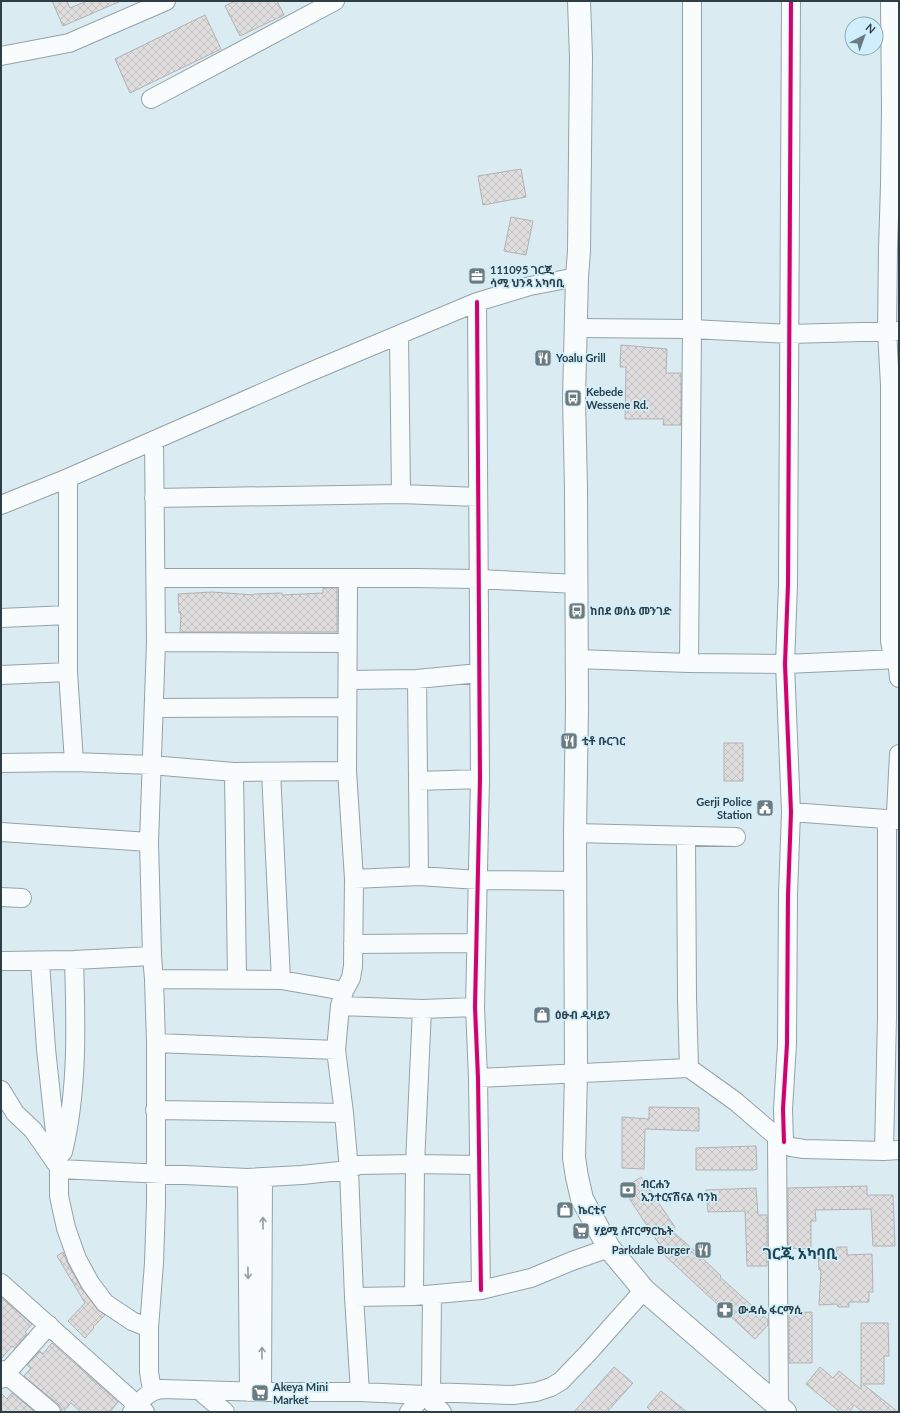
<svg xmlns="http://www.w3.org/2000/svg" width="900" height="1413" font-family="Lato,'Noto Sans Ethiopic',sans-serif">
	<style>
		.building { fill: url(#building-cross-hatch); stroke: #b2b2b4 }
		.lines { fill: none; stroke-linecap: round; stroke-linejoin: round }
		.minor-casing { stroke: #94a2a8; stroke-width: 20 }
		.major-casing { stroke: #94a2a8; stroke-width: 24 }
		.minor { stroke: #f9fcfd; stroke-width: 18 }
		.major { stroke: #f9fcfd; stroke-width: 22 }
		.cycleway-casing { stroke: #d0effd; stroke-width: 6 }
		.cycleway { stroke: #d6006c; stroke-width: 4 }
		.oneway { stroke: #949da1 }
		.labels { text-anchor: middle; stroke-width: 3.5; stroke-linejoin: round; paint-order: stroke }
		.poi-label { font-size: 11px; font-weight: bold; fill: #2f3e45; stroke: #d0effd; text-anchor: start }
		.district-label { font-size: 15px; font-weight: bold; fill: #1e414f; stroke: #d0effd }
	</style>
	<defs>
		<pattern id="building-cross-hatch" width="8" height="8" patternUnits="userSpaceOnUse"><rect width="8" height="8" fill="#e0ddde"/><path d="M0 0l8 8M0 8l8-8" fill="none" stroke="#c0bfc0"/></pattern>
	</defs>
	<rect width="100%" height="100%" fill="#daebf2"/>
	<path class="building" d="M52 1H67L70 8 87 1H121L63 26Z
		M235 1H277L284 15 240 36 225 6Z
		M205 15 221 49 130 93 115 59Z
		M521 169 526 197 483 205 478 176Z
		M511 217 533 221 526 255 504 251Z
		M621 345 667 349 666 373H681V425H663L664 419H625L626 367H620Z
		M323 588H337V632H180L181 613H179L178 594 212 592 254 595V594L282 593V595L323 593Z
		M724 743H743V781H724Z
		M649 1107 699 1108V1131L645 1129 644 1169 622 1168V1117L649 1119Z
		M756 1146 757 1169 754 1170H696V1148Z
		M641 1177 675 1227 671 1230 697 1253 721 1276 720 1277 768 1320V1325L755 1339 661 1252 663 1250 623 1189Z
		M867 1186V1195H893L895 1246H873L871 1209 815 1210 816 1221H811V1249L788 1248V1188Z
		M756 1188 758 1215H767V1266H747L745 1211 708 1212 706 1190Z
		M837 1247H847V1255L872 1254 873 1292H869V1302H849V1307H838L837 1304 819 1305 821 1270H819L818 1251H836Z
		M63 1252 68 1264 82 1289 97 1309 105 1315 93 1327 94 1328 85 1338 68 1321 85 1303 57 1256Z
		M1 1297 32 1324 25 1332 27 1334 15 1348 12 1346 1 1359Z
		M812 1312V1363H789V1313Z
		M861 1323H888L889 1356H884V1384H863L898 1412H863L854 1405 849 1412H840L806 1384 820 1367 833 1378 839 1371 861 1389Z
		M52 1343 118 1402 110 1412H81L71 1403 63 1412H61V1408L58 1404 24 1376 31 1368 27 1365 40 1351 43 1354Z
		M614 1367 633 1383 607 1412H574Z
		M661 1391 687 1412H652L647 1407Z
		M1 1393 7 1399 12 1393 35 1412H1Z"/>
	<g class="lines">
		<g class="minor-casing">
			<path id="minor" d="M890 1 891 108 890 185 888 249 887 331 890 385V641L892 652 897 659 899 678
				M1 56 69 43 166 1
				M151 99 335 1
				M477 302 480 779 475 1007 478 1078 481 1290
				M577 328 692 329 789 334 898 331
				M399 335 401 494
				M68 478V672L74 762
				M154 498 401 494 478 497
				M1 505 68 478 305 374 477 302 530 286 577 277
				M156 578H414L478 579 576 584
				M348 578 347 771 354 879 353 966 351 978 344 991 340 1006 336 1050 344 1113 349 1170 354 1297 360 1392
				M1 618 68 615
				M156 642 347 643
				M576 659 689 663 785 664 899 659
				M689 663 692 329V1
				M1 675 68 672
				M417 679 419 876
				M348 680 417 679 479 673
				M155 708 347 707
				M1 763 74 762 151 765 234 772 347 771
				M234 772 237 979
				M271 772 281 980
				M418 781 480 779
				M791 812 899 820
				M1 832 149 842
				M575 833 736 837
				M686 837 687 998 689 1068
				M354 879 419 876 478 880 576 881
				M1 897 22 898
				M353 944 476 943
				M1 961 74 960 152 956
				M40 962 46 1049 59 1169V1196L66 1228 77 1259 90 1283 105 1303 132 1321 149 1328
				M154 979 281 980 344 991
				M340 1006 422 1009 475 1007
				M156 1043 336 1050
				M478 1078 689 1068 735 1101 777 1137 791 1147 804 1149 884 1151 899 1150
				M1 1090 15 1113 33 1130 58 1166
				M155 1110 344 1113
				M777 1137 779 1407
				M784 1142 783 1109 787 1044 788 895 791 812 785 664 788 585 791 1
				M884 1151 887 1018V827L891 819 896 813 899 754
				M63 1152C78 1090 76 1024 74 960
				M59 1169 247 1178 302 1175 349 1170 358 1165 415 1164 478 1165
				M247 1178 249 1392
				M1 1283 145 1412
				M414 1296 415 1164 422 1009
				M354 1297 414 1296 481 1290 531 1278 572 1261 609 1248
				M1 1370 51 1412
				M1 1379 49 1325
				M152 1390 149 1372V1328L154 1263 156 1203V1043L154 979 152 956 149 842 156 642 154 440
				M200 1391 225 1412
				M262 1392 263 1177
				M431 1392 432 1295
				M132 1412C141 1401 146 1392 161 1389L262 1392H360L424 1395 431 1392 513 1395 536 1392 551 1387 561 1381 588 1353 644 1290
				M409 1412 424 1395 442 1412"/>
		</g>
		<g class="major-casing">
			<path id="major" d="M579 1 581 57 579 251 577 277 574 398 576 489 577 707 575 833 576 1073 574 1158 577 1177 582 1199 609 1248 644 1290 785 1412"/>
		</g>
		<use href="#minor" class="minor"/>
		<use href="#major" class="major"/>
		<g class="cycleway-casing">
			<path id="cycleway" d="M477 302 480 779 475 1007 478 1078 481 1290
				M784 1142 783 1109 787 1044 788 895 791 812 785 664 788 585 791 1"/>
		</g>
		<use href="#cycleway" class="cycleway"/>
	</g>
	<defs><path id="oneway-shaft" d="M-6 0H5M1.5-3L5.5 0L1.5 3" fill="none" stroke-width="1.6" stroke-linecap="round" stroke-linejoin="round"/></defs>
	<g class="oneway">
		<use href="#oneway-shaft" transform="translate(263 1223) rotate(-90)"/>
		<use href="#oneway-shaft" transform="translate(248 1273) rotate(89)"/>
		<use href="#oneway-shaft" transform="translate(262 1353) rotate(-90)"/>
	</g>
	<defs>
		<g id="office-square" transform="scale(0.9)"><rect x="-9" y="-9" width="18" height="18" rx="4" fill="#6b7b82" stroke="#d0effd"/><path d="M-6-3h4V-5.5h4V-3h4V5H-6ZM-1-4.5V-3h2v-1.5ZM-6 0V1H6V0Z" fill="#fff"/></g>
		<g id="restaurant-square" transform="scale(0.9)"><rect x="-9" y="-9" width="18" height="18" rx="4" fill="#6b7b82" stroke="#d0effd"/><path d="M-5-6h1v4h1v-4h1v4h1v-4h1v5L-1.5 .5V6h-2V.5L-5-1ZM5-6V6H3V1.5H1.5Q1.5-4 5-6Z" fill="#fff"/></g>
		<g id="bus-square" transform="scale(0.9)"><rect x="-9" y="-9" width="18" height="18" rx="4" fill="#6b7b82" stroke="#d0effd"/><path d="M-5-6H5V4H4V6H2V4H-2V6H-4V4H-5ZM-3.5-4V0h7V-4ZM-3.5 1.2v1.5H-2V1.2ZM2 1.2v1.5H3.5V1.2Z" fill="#fff"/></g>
		<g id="civic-square" transform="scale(0.9)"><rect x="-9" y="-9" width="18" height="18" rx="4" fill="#6b7b82" stroke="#d0effd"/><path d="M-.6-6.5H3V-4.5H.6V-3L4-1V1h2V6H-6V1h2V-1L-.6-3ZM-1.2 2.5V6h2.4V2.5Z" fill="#fff"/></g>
		<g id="shop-square" transform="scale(0.9)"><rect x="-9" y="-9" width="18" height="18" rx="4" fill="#6b7b82" stroke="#d0effd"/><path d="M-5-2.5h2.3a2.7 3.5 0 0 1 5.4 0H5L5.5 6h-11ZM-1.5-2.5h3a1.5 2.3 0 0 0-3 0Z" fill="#fff"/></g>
		<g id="bank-square" transform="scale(0.9)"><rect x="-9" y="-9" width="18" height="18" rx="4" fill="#6b7b82" stroke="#d0effd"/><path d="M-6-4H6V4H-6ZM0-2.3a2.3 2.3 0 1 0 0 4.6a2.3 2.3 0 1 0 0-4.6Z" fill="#fff"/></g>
		<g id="supermarket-square" transform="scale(0.9)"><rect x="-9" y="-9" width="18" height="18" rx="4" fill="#6b7b82" stroke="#d0effd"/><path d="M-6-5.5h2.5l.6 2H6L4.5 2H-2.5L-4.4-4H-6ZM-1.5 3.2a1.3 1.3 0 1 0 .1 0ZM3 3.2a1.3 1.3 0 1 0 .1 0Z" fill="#fff"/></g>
		<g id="pharmacy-square" transform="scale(0.9)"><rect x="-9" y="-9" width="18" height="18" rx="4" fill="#6b7b82" stroke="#d0effd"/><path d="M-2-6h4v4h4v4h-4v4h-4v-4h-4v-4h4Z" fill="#fff"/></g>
	</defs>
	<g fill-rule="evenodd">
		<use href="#office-square" x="477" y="276"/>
		<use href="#restaurant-square" x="543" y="358"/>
		<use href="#bus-square" x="573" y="398"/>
		<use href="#bus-square" x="577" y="611"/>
		<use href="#restaurant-square" x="569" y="741"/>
		<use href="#civic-square" x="765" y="808"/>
		<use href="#shop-square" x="542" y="1015"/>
		<use href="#bank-square" x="628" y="1190"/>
		<use href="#shop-square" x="565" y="1210"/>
		<use href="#supermarket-square" x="581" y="1231"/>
		<use href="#restaurant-square" x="703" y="1250"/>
		<use href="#pharmacy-square" x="725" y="1310"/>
		<use href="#supermarket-square" x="260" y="1393"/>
	</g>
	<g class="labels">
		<g class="poi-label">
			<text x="490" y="274">111095 ገርጂ<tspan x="490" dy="13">ሳሚ ህንጻ አካባቢ</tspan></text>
			<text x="556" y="362">Yoalu Grill</text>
			<text x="586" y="396">Kebede<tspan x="586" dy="13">Wessene Rd.</tspan></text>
			<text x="590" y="615">ከበደ ወሰኔ መንገድ</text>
			<text x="582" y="745">ቲቶ ቡርገር</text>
			<text x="752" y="806" text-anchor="end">Gerji Police<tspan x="752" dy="13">Station</tspan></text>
			<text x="555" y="1019">ዕፁብ ዲዛይን</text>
			<text x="641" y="1188">ብርሐን<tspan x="641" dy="13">ኢንተርናሽናል ባንክ</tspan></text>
			<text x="578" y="1214">ኬርቲና</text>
			<text x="594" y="1235">ሃይሚ ሱፐርማርኬት</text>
			<text x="690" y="1254" text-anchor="end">Parkdale Burger</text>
			<text x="738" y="1314">ውዳሴ ፋርማሲ</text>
			<text x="273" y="1391">Akeya Mini<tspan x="273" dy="13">Market</tspan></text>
		</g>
		<g class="district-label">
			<text x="800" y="1259">ገርጂ አካባቢ</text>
		</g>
	</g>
	<rect width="900" height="1413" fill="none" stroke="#2f3e45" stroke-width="4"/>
	<g transform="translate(864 36) rotate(41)"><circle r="19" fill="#d0effd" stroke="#90a8b3"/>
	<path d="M0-3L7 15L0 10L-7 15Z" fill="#6b7b82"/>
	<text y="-6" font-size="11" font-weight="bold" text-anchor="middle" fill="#2f3e45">N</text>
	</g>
</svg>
